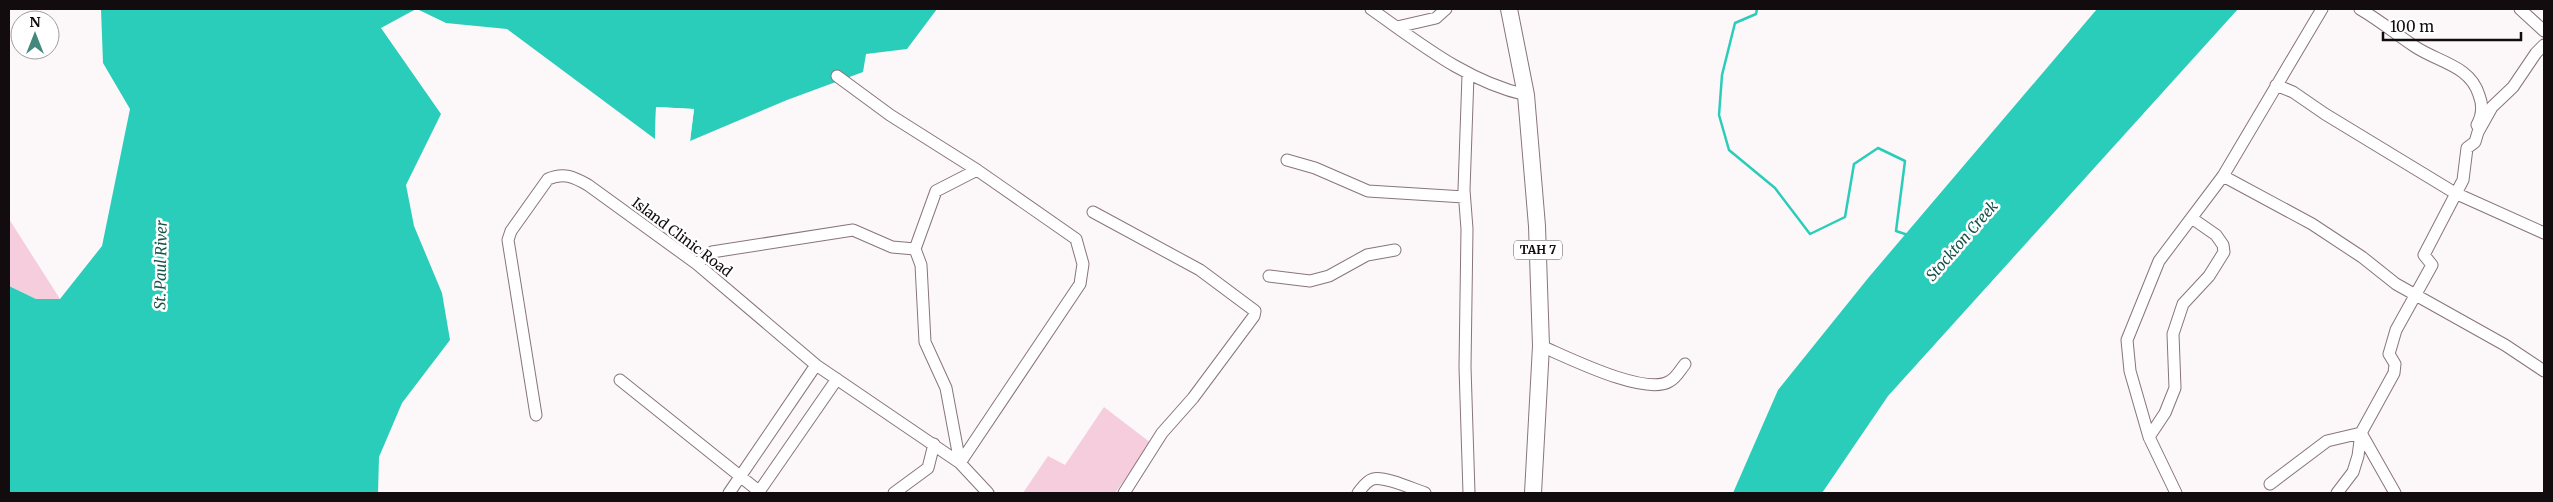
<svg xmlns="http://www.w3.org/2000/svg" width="2553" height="502" font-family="Merriweather,serif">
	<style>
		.green { fill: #f5cddc }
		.water { fill: #2acdb9 }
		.pier { fill: #fcf7f9 }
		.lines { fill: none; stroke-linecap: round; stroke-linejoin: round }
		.stream { stroke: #2acdb9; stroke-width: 2.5 }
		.minor-casing { stroke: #88757c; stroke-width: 13 }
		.highway-casing { stroke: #88757c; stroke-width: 18 }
		.minor { stroke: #fff; stroke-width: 11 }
		.highway { stroke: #fff; stroke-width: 16 }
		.labels { text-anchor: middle; stroke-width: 5; stroke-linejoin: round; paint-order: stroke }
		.shield { fill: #fff; stroke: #5a5557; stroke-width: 1 }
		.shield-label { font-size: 12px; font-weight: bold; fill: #130c0f }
		.street-label { font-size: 14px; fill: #130c0f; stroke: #fff }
		.water-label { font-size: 15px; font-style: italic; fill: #13534a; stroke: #fff }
	</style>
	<rect width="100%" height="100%" fill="#fcf7f9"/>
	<path class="green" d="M9 219 60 299H36L9 286Z
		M1104 407 1151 443 1115 493H1023L1048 456 1065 465Z"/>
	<path class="water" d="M101 9H416L381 28 441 114 406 185 414 226 442 293 450 340 402 403 379 457 378 493H9V286L36 299H60L102 246 130 109 103 63Z
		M417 9H937L907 49 866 54 863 72 787 100 690 141 694 109 656 107 655 139 507 29 446 23Z
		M2097 9H2238L1888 396 1822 493H1733L1778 390 1869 277Z"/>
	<path class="pier" d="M656 107 694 109 690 141H687L691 111 659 110 657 139H655Z"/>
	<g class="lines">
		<path class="stream" d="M1757 9 1756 14 1735 23 1722 75 1719 115 1729 150 1775 188 1810 234 1845 217 1854 164 1878 148 1905 161 1896 231 1908 235"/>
		<g class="minor-casing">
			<path id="minor" d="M1371 9C1421 44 1466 81 1526 95
				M2360 9C2379 20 2396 34 2414 46 2437 62 2470 65 2479 95 2483 105 2482 116 2477 125
				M2520 9 2544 31
				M1397 27 1436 18 1446 9
				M1468 75 1464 190 1467 229 1465 367 1469 493
				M837 76 890 115 977 170 1076 239 1083 264 1080 284 960 463 946 388 925 342 921 265 915 249
				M2276 85 2293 92 2325 114 2455 193 2544 233
				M1287 160 1315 168 1368 191 1464 197
				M2223 176 2312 224 2362 257 2396 284 2505 345 2544 371
				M1093 212 1200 270 1255 311 1254 316 1193 398 1162 433 1124 493
				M697 264 712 252 853 230 892 247 915 249 936 191 977 170
				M1269 276 1310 281 1329 276 1367 255 1395 250
				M1541 346C1567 357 1646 397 1670 381 1676 378 1681 369 1685 364
				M620 380 761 493
				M536 415 508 240 511 231 548 179C564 172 574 177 588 185L697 264 816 365 960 463 988 493
				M2149 437 2165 413 2175 388 2173 334 2183 304 2209 276 2224 252 2223 245 2216 235 2193 219
				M2270 484 2327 441 2361 433 2395 493
				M729 493 816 365
				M758 493 837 379
				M894 493 928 468 934 444
				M1358 493C1362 488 1366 481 1373 479 1385 476 1413 489 1425 493
				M2176 493 2149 437 2130 371 2127 340 2159 261 2223 176 2322 9
				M2337 493 2353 472 2358 456 2361 433 2394 373 2395 364 2389 354 2396 330 2432 265 2424 255 2463 180 2467 148 2475 142 2478 132 2492 107 2513 87 2536 53 2544 45"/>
		</g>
		<g class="highway-casing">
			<path id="highway" d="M1509 9 1526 95 1537 226 1541 346 1533 493"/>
		</g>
		<use href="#minor" class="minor"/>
		<use href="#highway" class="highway"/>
	</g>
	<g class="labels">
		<rect class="shield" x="1514" y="240.5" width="48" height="19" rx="4"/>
		<g class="shield-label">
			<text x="1538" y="254">TAH 7</text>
		</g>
		<g class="street-label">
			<text transform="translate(682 237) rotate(37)" y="5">Island Clinic Road</text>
		</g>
		<g class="water-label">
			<text transform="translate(1962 241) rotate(-49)" y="5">Stockton Creek</text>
			<text transform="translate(161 265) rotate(-89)" y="5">St. Paul River</text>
		</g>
	</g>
	<rect width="2553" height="502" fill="none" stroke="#130c0f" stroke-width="20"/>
	<g transform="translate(35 35)"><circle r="24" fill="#ffffff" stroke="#a19e9f"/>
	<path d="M0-4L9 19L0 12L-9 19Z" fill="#44887d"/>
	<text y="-8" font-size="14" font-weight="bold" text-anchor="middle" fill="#130c0f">N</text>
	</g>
	<path d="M2383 32v8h138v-8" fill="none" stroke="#130c0f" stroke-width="2.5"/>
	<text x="2390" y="32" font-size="15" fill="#130c0f" stroke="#ffffff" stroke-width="4" paint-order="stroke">100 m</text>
</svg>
